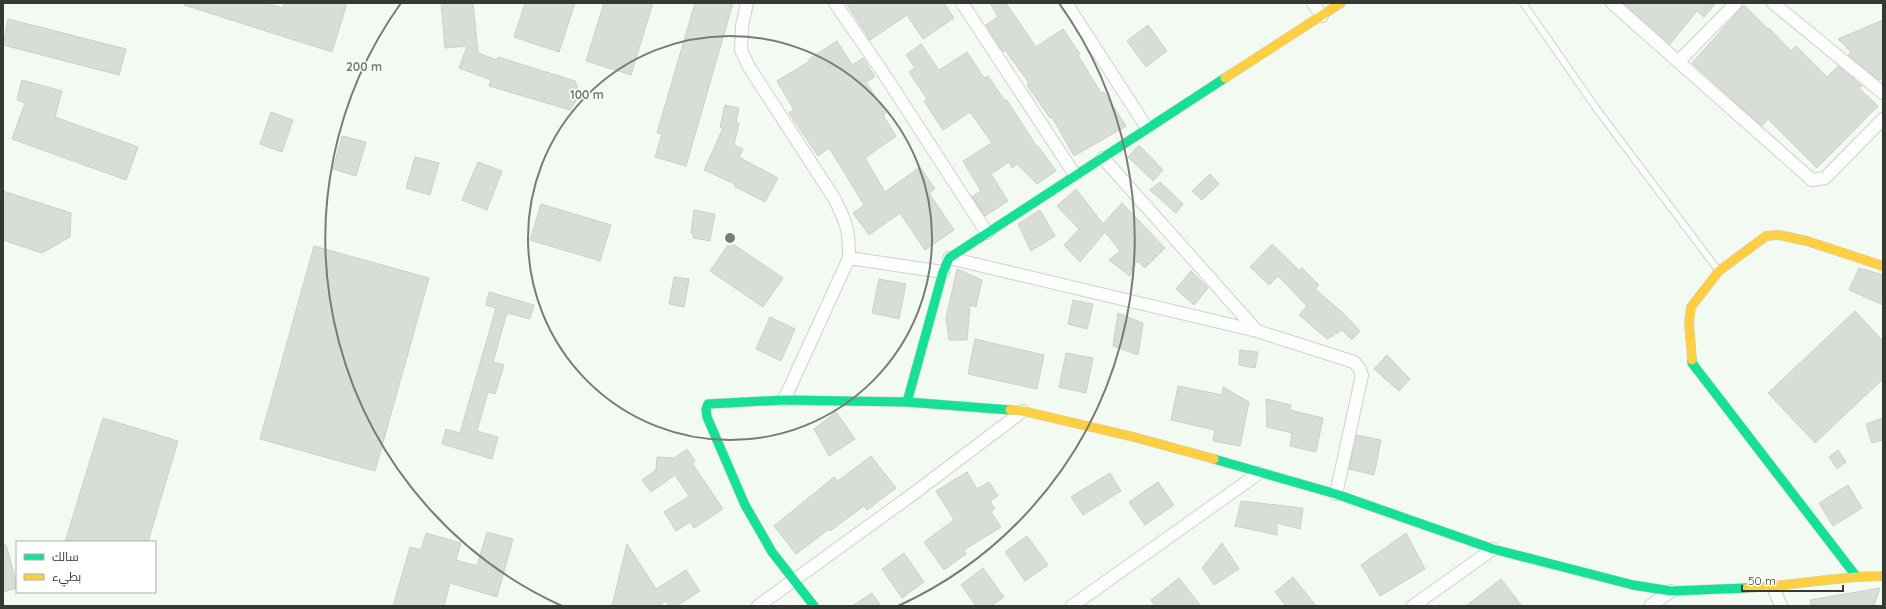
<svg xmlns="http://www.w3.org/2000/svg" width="1886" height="609" font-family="Quicksand,Cairo,sans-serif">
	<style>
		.building { fill: #d8ded6; stroke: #cbd1ca }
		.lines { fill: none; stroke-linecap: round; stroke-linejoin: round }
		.lane-casing { stroke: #ccd3cc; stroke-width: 8 }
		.street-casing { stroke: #ccd3cc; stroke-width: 14 }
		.fast-casing { stroke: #ccd3cc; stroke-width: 10 }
		.slow-casing { stroke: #ccd3cc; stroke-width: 10 }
		.lane { stroke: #fdfefd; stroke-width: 6 }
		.street { stroke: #fdfefd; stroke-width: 12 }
		.fast { stroke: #16e098; stroke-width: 9 }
		.slow { stroke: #ffcf43; stroke-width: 9 }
		.ring { fill: none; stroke: #777d76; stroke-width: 2 }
		.centre { fill: #777d76; stroke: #fff; stroke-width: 2 }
		.ring-label { font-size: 12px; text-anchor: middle; font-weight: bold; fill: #777d76; stroke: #fff; stroke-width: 3; stroke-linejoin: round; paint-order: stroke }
	</style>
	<rect width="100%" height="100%" fill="#f3faf2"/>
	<path class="building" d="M185 3H266L283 8 284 3H347L332 52 184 5Z
		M441 3H473L478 53 497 60 498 57 575 81 580 94 570 110 489 86 491 80 459 68 467 46 445 48Z
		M525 3H575L559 52 514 37Z
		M604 3H653L631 75 586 61Z
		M695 3H733L686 166 655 157 662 134 657 133Z
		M846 3H944L954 18 923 39 907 15 870 40Z
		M990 3H1006L1036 47 1063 29 1080 54 1078 55 1101 93 1104 92 1126 126 1074 156 1052 117 1050 118 1027 85 1029 83 1005 50 1003 52 986 25 998 17Z
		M1623 3H1716L1704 17 1697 11 1670 44Z
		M1744 5 1768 29 1769 28 1791 51 1796 46 1827 77 1838 66 1862 86 1858 87 1878 106 1817 168 1768 119 1762 126 1692 63Z
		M8 19 126 49 119 75 3 45Z
		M1883 20V78L1879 80 1848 55 1851 52 1838 39Z
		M1148 25 1167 51 1146 67 1127 41Z
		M837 41 852 65 863 58 875 77 866 82 886 113 883 115 896 136 865 158 885 192 920 167 935 189 929 193 954 230 925 250 900 213 869 235 853 213 864 205 841 167 829 148 818 156 789 113 794 110 777 81 810 61 809 59Z
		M921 44 939 70 967 52 984 78 988 76 1005 101 1007 100 1037 147 1038 146 1056 171 1037 184 1017 164 1012 168 1009 162 991 174 1008 201 985 216 972 197 981 191 963 161 992 143 970 112 943 130 924 101 927 99 909 72 915 68 906 55Z
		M22 80 62 91 55 117 138 147 126 180 12 139 25 103 17 100Z
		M725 105 739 108 736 122 739 123 734 145 743 149 739 157 778 178 765 202 734 186 735 184 704 170 723 128 720 127Z
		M271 112 293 120 282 152 260 144Z
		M342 136 366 142 356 176 333 169Z
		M1139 145 1163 170 1153 181 1128 157Z
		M415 157 439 163 430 195 406 188Z
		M478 162 502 171 487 210 462 200Z
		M1210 174 1219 184 1202 200 1192 191Z
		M1160 182 1183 204 1176 213 1150 190Z
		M1076 189 1103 224 1122 203 1165 248 1145 268 1137 261 1130 276 1109 260 1120 251 1105 232 1080 262 1064 245 1079 229 1057 206Z
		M3 191 71 213 70 237 42 253 3 240Z
		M541 204 611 225 600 261 530 240Z
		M694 210 715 214 710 241 693 238V234L691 233Z
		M1040 210 1055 236 1031 251 1018 224Z
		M730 242 783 278 763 307 710 271Z
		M1272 244 1300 271 1302 268 1319 285 1315 289 1343 313 1360 331 1352 340 1342 330 1327 339 1299 315 1307 306 1278 276 1269 285 1250 267Z
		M314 246 429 278 375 471 260 439Z
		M1859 268 1883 275V305L1849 290Z
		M957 269 982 280 976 307 970 305 967 340H949L946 318Z
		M1191 271 1208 288 1194 305 1176 289Z
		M674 277 689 279 684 307 669 304Z
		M879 279 906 284 899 319 872 313Z
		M489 292 534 305 530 319 507 313 493 362 504 365 495 394 488 392 477 431 498 437 492 459 442 444 446 429 460 433 496 308 486 305Z
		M1073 300 1093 304 1087 329 1068 324Z
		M1855 311 1883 341V379L1815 443 1768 393Z
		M1118 313 1143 323 1138 355 1113 346Z
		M770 317 795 329 781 361 756 349Z
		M975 339 1044 355 1037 389 968 374Z
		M1240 350 1258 352 1255 368 1239 365Z
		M1066 353 1093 358 1086 393 1059 387Z
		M1387 355 1410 379 1399 391 1374 369Z
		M1178 386 1222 395 1223 387 1249 402 1240 446 1213 441 1215 430 1171 420Z
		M1266 399 1291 405 1290 410 1323 418 1316 452 1290 446 1292 433 1267 427Z
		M836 412 855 439 829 456 814 429Z
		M103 418 178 441 148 542H65Z
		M1883 418V440L1872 443 1866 424Z
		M1357 435 1381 440 1374 475 1349 469Z
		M687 449 695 461 692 463 723 509 694 528 690 522 676 531 664 512 689 496 675 475 651 492 642 480 656 470 657 457 674 458Z
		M1838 450 1846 462 1837 469 1829 457Z
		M871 456 896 488 867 510 864 506 830 531 829 529 796 554 774 526 834 477 838 481Z
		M967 472 977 489 989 482 998 496 990 501 995 509 991 512 1001 527 964 550 966 554 944 570 924 542 954 520 936 491Z
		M1110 473 1121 491 1083 515 1071 497Z
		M1158 482 1174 505 1145 525 1129 502Z
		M1848 485 1862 508 1833 526 1819 503Z
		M1241 501 1303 508 1300 529 1277 523V535L1235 526Z
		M487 532 513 539 497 597 450 583 444 606H393L410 547 421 550 426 533 461 543 456 560 477 566Z
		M1406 533 1425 569 1380 596 1361 565Z
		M1027 536 1048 565 1025 581 1005 552Z
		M1222 543 1239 569 1214 585 1202 568Z
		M627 544 656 589 686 570 700 591 677 606H669L666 601 658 606H612Z
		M3 545H6L17 584V588L3 592Z
		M904 553 924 582 902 598 882 569Z
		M983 568 1004 597 991 606H976L961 585Z
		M1293 577 1316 606H1286L1275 592Z
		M1179 578 1201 606H1155L1151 600Z
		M1501 579 1522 606H1466Z
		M1880 588 1874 606H1811L1810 600Z
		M872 593 881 606H852Z"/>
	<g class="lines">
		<g class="lane-casing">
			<path id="lane" d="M1523 3 1596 108 1718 270"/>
		</g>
		<g class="street-casing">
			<path id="street" d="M747 3 742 26 741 50 749 67 834 198C847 223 849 230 849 258L784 400
				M835 3 884 74 987 233
				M962 3 1075 175
				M1066 3 1147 128
				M1313 3 1322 16
				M1612 3 1812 180 1825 178 1883 119
				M1773 3 1883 93
				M1678 62 1736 3
				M849 258 943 272
				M949 258 1257 331 1103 158
				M1257 331 1354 362 1359 368 1362 375 1336 494
				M1773 587 1781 606
				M758 606 909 497 1023 411
				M1072 606 1259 473
				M1413 606 1493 549
				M1650 606 1671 591"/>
		</g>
		<g class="fast-casing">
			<path id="fast" d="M1692 360V363L1856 576
				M907 402 943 272 949 258 1225 78
				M1214 459 1336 494 1493 549 1633 585 1671 591 1747 588
				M814 606 772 552 745 505 707 417 706 409 708 404 784 400 907 402 1010 410"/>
		</g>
		<g class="slow-casing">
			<path id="slow" d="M1225 78 1341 3
				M1692 360 1689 323 1691 307 1719 271 1766 236 1779 235 1807 241 1883 266
				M1010 410 1023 411 1134 437 1214 459
				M1747 588C1793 586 1837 576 1883 576"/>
		</g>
		<use href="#lane" class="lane"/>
		<use href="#street" class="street"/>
		<use href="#fast" class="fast"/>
		<use href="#slow" class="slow"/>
	</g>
	<g class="ring">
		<circle cx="730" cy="238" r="202"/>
		<path d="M562 606A404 404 0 0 1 401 3M1059 3A404 404 0 0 1 898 606"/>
	</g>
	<circle cx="730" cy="238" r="6" class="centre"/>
	<g class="ring-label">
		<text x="364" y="71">200 m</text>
		<text x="587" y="99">100 m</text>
	</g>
	<rect width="1886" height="609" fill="none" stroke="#343a33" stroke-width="8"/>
	<rect x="16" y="541" width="140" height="52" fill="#ffffff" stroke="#aeb0ad"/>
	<rect x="24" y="554" width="20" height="6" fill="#16e098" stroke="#aeb0ad"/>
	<text x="52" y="561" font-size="12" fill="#343a33">سالك</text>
	<rect x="24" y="574" width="20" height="6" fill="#ffcf43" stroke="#aeb0ad"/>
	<text x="52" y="581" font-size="12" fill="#343a33">بطيء</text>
	<path d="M1742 585v6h101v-6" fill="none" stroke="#343a33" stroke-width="2"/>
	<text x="1748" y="585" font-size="12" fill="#343a33" stroke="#ffffff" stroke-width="3" paint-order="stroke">50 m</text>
</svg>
